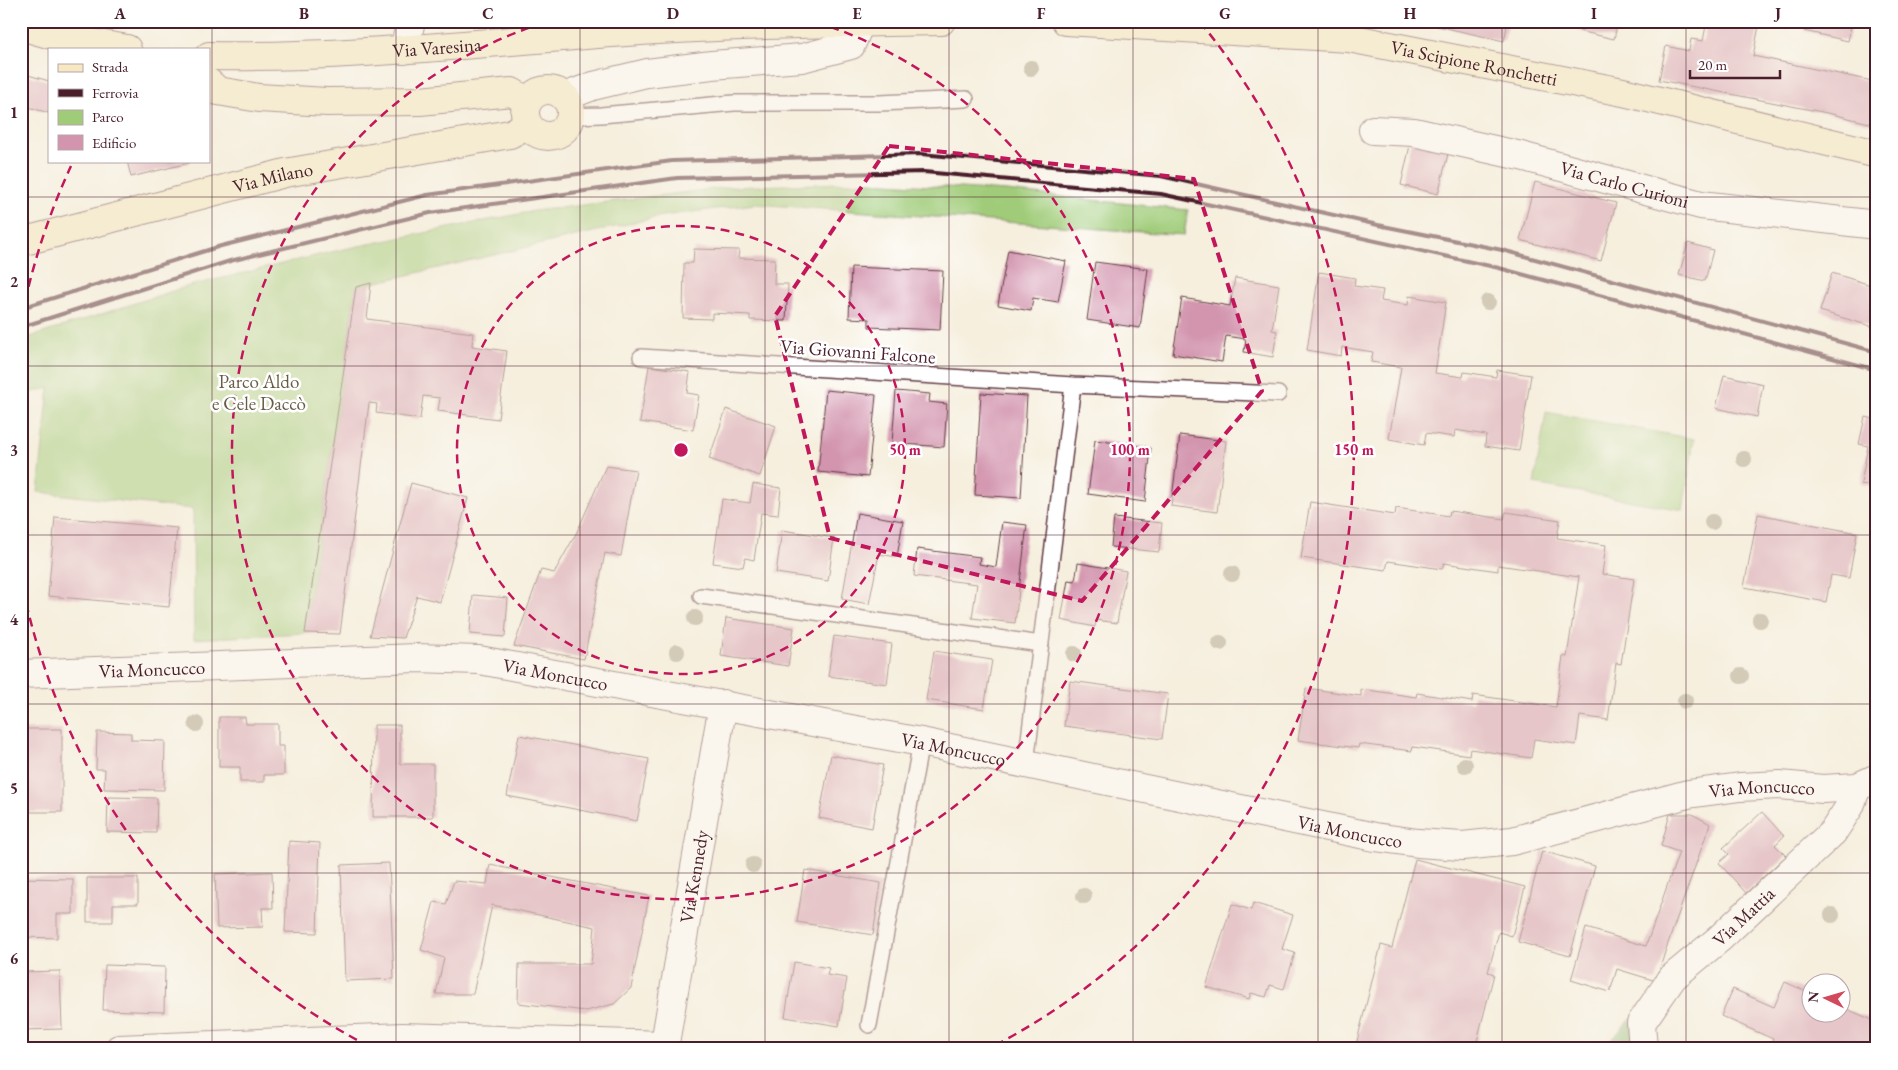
<svg xmlns="http://www.w3.org/2000/svg" width="1898" height="1070" font-family="'EB Garamond',serif">
	<style>
		.green { fill: #a0cc79; stroke: #757652 }
		.forest { fill: #80b069; stroke: #65684a }
		.building { fill: #d395ae }
		.lines { fill: none; stroke-linecap: round; stroke-linejoin: round }
		.lane-casing { stroke: #643e46; stroke-width: 18 }
		.street-casing { stroke: #643e46; stroke-width: 30 }
		.secondary-casing { stroke: #643e46; stroke-width: 30 }
		.lane { stroke: #fff; stroke-width: 15 }
		.street { stroke: #fff; stroke-width: 28 }
		.secondary { stroke: #f7e8c3; stroke-width: 28 }
		.rail { stroke: #4a1f2b; stroke-width: 4 }
		.tree { fill: #a89e8a }
		.marked { fill: none; stroke: #c2185b; stroke-width: 4; stroke-dasharray: 10 6; stroke-linejoin: round }
		.grid { fill: none; stroke: #4a1f2b; stroke-width: 1; stroke-opacity: 0.55 }
		.ring { fill: none; stroke: #c2185b; stroke-width: 2.5; stroke-dasharray: 9 6 }
		.labels { text-anchor: middle; stroke-width: 5; stroke-linejoin: round; paint-order: stroke }
		.street-label { font-size: 19px; fill: #4a1f2b; stroke: #fff }
		.park-label { font-size: 19px; fill: #685c46; stroke: #fff }
		.centre { fill: #c2185b; stroke: #fff; stroke-width: 2.5 }
		.ring-label { font-size: 15px; text-anchor: middle; font-weight: bold; fill: #c2185b; stroke: #fff; stroke-width: 5; stroke-linejoin: round; paint-order: stroke }
		.neatline { fill: none; stroke: #4a1f2b; stroke-width: 2 }
		.grid-label { font-size: 16px; text-anchor: middle; font-weight: bold; fill: #4a1f2b }
	</style>
	<rect width="100%" height="100%" fill="#fff"/>
	<filter id="ink" filterUnits="userSpaceOnUse"><feTurbulence type="fractalNoise" baseFrequency=".02" numOctaves="2"/><feDisplacementMap in="SourceGraphic" scale="10" xChannelSelector="R" yChannelSelector="G"/><feConvolveMatrix kernelMatrix="1 2 1 2 8 2 1 2 1" color-interpolation-filters="sRGB"/></filter>
	<filter id="wash" filterUnits="userSpaceOnUse"><feTurbulence type="fractalNoise" baseFrequency=".0096" numOctaves="4" result="noise"/><feDisplacementMap in="SourceGraphic" scale="20" xChannelSelector="R" yChannelSelector="G"/><feGaussianBlur stdDeviation="1.12" result="paint"/><feColorMatrix in="noise" values="0 0 0 0 0 0 0 0 0 0 0 0 0 0 0 0 0 1.4 0 .05"/><feComposite in="paint" operator="in"/></filter>
	<g filter="url(#wash)">
		<rect width="100%" height="100%" fill="#f6efde"/>
		<path class="green" d="M870 182 1006 191 1188 210 1184 235 755 204 662 216 356 287 305 633 194 639 193 509 38 492 49 388 21 395V340L185 287 344 249 534 211 729 187Z
			M1546 412 1694 439 1683 510 1534 484Z"/>
		<path class="forest" d="M1642 1012 1634 1049H1604L1627 1022Z"/>
		<g id="blocks">
			<path class="building" d="M1415 21H1508L1504 41Z
				M1581 21H1618L1614 39 1579 31Z
				M1707 21H1760L1753 56 1877 82V125L1832 114 1659 80 1666 46 1689 51 1691 39 1703 41Z
				M1805 21H1852L1848 41 1804 31Z
				M21 73 49 81V113L21 105Z
				M1411 141 1449 150 1438 194 1401 185Z
				M127 161H188L189 163 131 177Z
				M1535 182 1616 203 1601 261 1520 240Z
				M1688 243 1713 250 1705 281 1679 275Z
				M694 249 739 250 738 258 775 259 774 284H788L786 321 750 320V315L712 313V319L683 318 684 263H693Z
				M1008 250 1066 261 1058 302 1033 298 1031 311 998 305Z
				M1095 262 1148 269 1140 328 1087 320Z
				M851 267 943 271 940 330 869 327V319L849 318Z
				M1319 272 1355 278 1354 286 1383 290 1381 301 1408 305 1409 296 1446 302 1435 373 1463 377 1464 372 1496 377 1497 370 1531 375 1519 451 1485 446 1486 435 1455 430 1454 437 1426 433 1424 445 1389 439 1401 367 1371 362 1373 352 1342 347 1341 356 1307 350Z
				M1832 273 1874 286 1871 298 1877 300V328L1820 311Z
				M1235 278 1279 285 1272 330 1277 331 1273 357 1244 352 1246 339 1226 336 1222 362 1173 354 1182 298 1230 306Z
				M371 283 367 319 473 333 472 346 507 351 498 419 438 411 440 398 423 396 420 419 376 413 377 404 369 403 340 634 305 633 356 287Z
				M649 366 690 372 687 393 699 395 693 430 640 422Z
				M1724 375 1763 384 1757 417 1716 408Z
				M826 390 876 395 868 477 818 472Z
				M896 391 930 394 929 402 947 404 944 447 892 443Z
				M981 393 1027 396 1021 498 975 495Z
				M726 409 776 426 760 476 709 459Z
				M1865 417 1877 420V487L1861 484 1868 446 1859 444Z
				M1180 435 1226 441 1217 512 1171 506Z
				M1095 440 1151 448 1145 502 1088 494Z
				M606 466 636 470 621 556 605 553 584 659 514 646 541 570 554 573 577 532Z
				M411 483 468 498 440 602 417 596 403 638 370 636Z
				M753 484 781 488 778 515 761 513 754 560 745 558 743 567 713 563 722 499 750 503Z
				M1310 502 1395 515 1396 508 1449 516 1450 511 1504 519 1506 512 1560 520 1557 538 1606 545 1602 574 1634 579 1621 664 1616 663 1608 720 1580 716 1576 745 1534 739 1531 758 1470 749 1469 755 1413 747 1412 751 1359 744 1358 748 1298 740 1306 688 1361 696V689L1416 697 1417 693 1472 702 1473 695 1556 707 1563 656 1567 657 1579 577 1498 565V571L1444 563 1442 569 1388 561 1386 570 1301 558Z
				M857 513 903 521 897 557 879 554 869 604 842 599Z
				M1758 514 1857 533 1849 578 1831 575 1826 602 1744 587Z
				M55 517 177 528 169 607 48 596Z
				M1114 518 1162 523 1159 552 1111 547Z
				M1002 522 1027 525 1015 623 972 618 977 584 914 576 917 549 980 557 979 564 996 567Z
				M782 530 834 538 828 581 776 573Z
				M1078 563 1126 571 1117 623 1096 620 1095 627 1061 620 1068 580 1075 581Z
				M473 595 508 598 505 637 470 634Z
				M726 618 794 628 788 666 721 656Z
				M834 636 892 644 887 684 828 676Z
				M934 651 992 660 984 709 926 700Z
				M1070 681 1168 694 1162 739 1064 726Z
				M219 717H245L246 724H278V746H284V775H264V782H240V767H219Z
				M374 725H400V764H433V817H373Z
				M22 729H62V812H22Z
				M97 732 131 733V740L165 741 164 790 104 789 105 769H96Z
				M519 735 649 759 637 821 507 796Z
				M831 755 883 765 872 828 819 818Z
				M108 797 157 798 156 833 107 832Z
				M1762 812 1784 836 1775 845 1786 856 1746 893 1719 863 1729 854 1723 848Z
				M1670 814H1692L1710 824 1665 952 1656 981 1617 969 1610 992 1571 980 1586 928 1646 946 1679 852 1661 846Z
				M289 841 320 843 317 933 285 932Z
				M1542 851 1595 866 1570 956 1518 942Z
				M1415 859 1525 887 1512 936 1499 932 1488 972 1494 974 1475 1049H1355L1381 945 1392 948Z
				M389 863 394 979 345 981 341 865Z
				M490 865 649 896 631 988 614 1004 586 1011 518 1003 519 964H591L595 927 492 905 473 994H436L444 958 421 950 434 902 446 904 454 881 487 884Z
				M805 870 881 883 873 935 797 922Z
				M272 872 273 908H262L263 927 217 928 215 874Z
				M21 878 73 879V914H57V938L21 937Z
				M87 878H138V904H113V922H87Z
				M1253 903 1293 915 1282 949 1295 953 1284 989 1270 985 1266 997 1251 993 1249 999 1206 987 1232 904 1251 910Z
				M794 962 829 968 827 975 847 978 839 1026 785 1017Z
				M105 965 165 967 164 1012 103 1010Z
				M60 971 62 1029 21 1030V972Z
				M1785 982 1810 993V1012H1840V1006L1877 1022V1049H1769L1773 1039 1721 1016 1733 989 1774 1007Z"/>
		</g>
	</g>
	<g filter="url(#ink)">
		<use href="#blocks" fill-opacity="0" stroke="#643e46" stroke-width="1"/>
		<g class="lines">
			<g class="lane-casing">
				<path id="lane" d="M571 116 601 115 734 103H880L966 99
					M641 357 1073 385 1278 394
					M701 596 1041 644
					M1026 763 1073 385
					M869 1025 921 742"/>
			</g>
			<g class="street-casing">
				<g id="street">
					<path d="M404 50 411 21"/>
					<path d="M564 97 593 86 647 73 712 65 802 58 851 45 860 23"/>
					<path id="s1" d="M1373 130 1414 132 1521 156 1701 205 1877 225"/>
					<path id="s2" d="M21 674 416 658 479 660 921 742 1375 837 1418 843 1462 846 1512 841 1688 794 1740 787 1780 785 1823 789 1857 787 1877 778"/>
					<path d="M119 1049 403 1037 665 1045"/>
					<path id="s3" d="M664 1049 723 704"/>
					<path id="s4" d="M1643 1049 1641 1023 1673 977 1719 939 1833 832 1850 806 1857 787"/>
				</g>
			</g>
			<g class="secondary-casing">
				<g id="secondary">
					<path id="s5" d="M1066 21 1349 38 1623 92 1877 154"/>
					<path d="M21 26 59 37 127 49"/>
					<path id="s6" d="M209 56C344 58 478 43 612 33 721 25 831 23 941 21"/>
					<path d="M209 83 218 91 259 98 327 102 420 101 512 92 527 101"/>
					<circle cx="548" cy="113" r="23"/>
					<path id="s7" d="M21 242 285 173 510 134 527 125"/>
				</g>
			</g>
			<use href="#lane" class="lane"/>
			<use href="#street" class="street"/>
			<use href="#secondary" class="secondary"/>
			<path class="rail" d="M21 308 221 246 427 195 672 161 921 154 1161 176 1378 225 1502 250 1877 352
				M21 327 230 261 430 213 677 178 924 172 1161 194 1499 268 1877 370"/>
		</g>
		<g class="tree">
			<circle cx="1031" cy="68" r="8"/>
			<circle cx="1488" cy="302" r="8"/>
			<circle cx="1744" cy="459" r="8"/>
			<circle cx="1712" cy="522" r="8"/>
			<circle cx="1232" cy="574" r="8"/>
			<circle cx="695" cy="618" r="8"/>
			<circle cx="1760" cy="620" r="8"/>
			<circle cx="1220" cy="643" r="8"/>
			<circle cx="677" cy="652" r="8"/>
			<circle cx="1074" cy="654" r="8"/>
			<circle cx="1741" cy="676" r="8"/>
			<circle cx="1685" cy="701" r="8"/>
			<circle cx="196" cy="724" r="8"/>
			<circle cx="1465" cy="765" r="8"/>
			<circle cx="753" cy="865" r="8"/>
			<circle cx="1084" cy="896" r="8"/>
			<circle cx="1832" cy="915" r="8"/>
		</g>
	</g>
	<path d="M0 0H1898V1070H0ZM889 146 1194 179 1262 391 1082 601 830 538 775 316Z" fill="#f6efde" fill-opacity=".55" fill-rule="evenodd"/>
	<path class="marked" d="M889 146 1194 179 1262 391 1082 601 830 538 775 316Z"/>
	<path class="grid" d="M212 21V1049M396 21V1049M580 21V1049M765 21V1049M949 21V1049M1133 21V1049M1318 21V1049M1502 21V1049M1686 21V1049M21 197H1877M21 366H1877M21 535H1877M21 704H1877M21 873H1877"/>
	<g class="ring">
		<circle cx="681" cy="450" r="224"/>
		<path d="M816 22A449 449 0 1 1 546 22"/>
		<path d="M370 1047A673 673 0 0 1 22 584M22 316A673 673 0 0 1 71 166M1200 22A673 673 0 0 1 992 1047"/>
	</g>
	<g class="labels">
		<g class="street-label">
			<text dy="7" stroke="none"><textPath href="#s6" startOffset="228">Via Varesina</textPath></text>
			<text dy="7" stroke="none"><textPath href="#s5" startOffset="411">Via Scipione Ronchetti</textPath></text>
			<text dy="7" stroke="none"><textPath href="#s7" startOffset="260">Via Milano</textPath></text>
			<text dy="7" stroke="none"><textPath href="#s1" startOffset="258">Via Carlo Curioni</textPath></text>
			<text transform="translate(858 351) rotate(4)" y="7">Via Giovanni Falcone</text>
			<text dy="7" stroke="none"><textPath href="#s2" startOffset="131">Via Moncucco</textPath></text>
			<text dy="7" stroke="none"><textPath href="#s2" startOffset="536">Via Moncucco</textPath></text>
			<text dy="7" stroke="none"><textPath href="#s2" startOffset="941">Via Moncucco</textPath></text>
			<text dy="7" stroke="none"><textPath href="#s2" startOffset="1766">Via Moncucco</textPath></text>
			<text dy="7" stroke="none"><textPath href="#s2" startOffset="1346">Via Moncucco</textPath></text>
			<text dy="7" stroke="none"><textPath href="#s3" startOffset="175">Via Kennedy</textPath></text>
			<text dy="7" stroke="none"><textPath href="#s4" startOffset="175">Via Mattia</textPath></text>
		</g>
		<g class="park-label">
			<text x="259" y="388">Parco Aldo<tspan x="259" dy="22">e Cele Daccò</tspan></text>
		</g>
	</g>
	<circle cx="681" cy="450" r="8" class="centre"/>
	<g class="ring-label">
		<text x="905" y="455">50 m</text>
		<text x="1130" y="455">100 m</text>
		<text x="1354" y="455">150 m</text>
	</g>
	<rect width="1898" height="1070" fill="none" stroke="#fff" stroke-width="55"/>
	<rect x="48" y="48" width="162" height="115" fill="#ffffff" stroke="#b7a5aa"/>
	<rect x="58" y="64" width="25" height="8" fill="#f7e8c3" stroke="#b7a5aa"/>
	<text x="92" y="72" font-size="15" fill="#4a1f2b">Strada</text>
	<rect x="58" y="89" width="25" height="8" fill="#4a1f2b" stroke="#b7a5aa"/>
	<text x="92" y="98" font-size="15" fill="#4a1f2b">Ferrovia</text>
	<rect x="58" y="110" width="25" height="15" fill="#a0cc79" stroke="#b7a5aa"/>
	<text x="92" y="122" font-size="15" fill="#4a1f2b">Parco</text>
	<rect x="58" y="135" width="25" height="15" fill="#d395ae" stroke="#b7a5aa"/>
	<text x="92" y="148" font-size="15" fill="#4a1f2b">Edificio</text>
	<g transform="translate(1826 998) rotate(275)"><circle r="24" fill="#ffffff" stroke="#b7a5aa"/>
	<path d="M0-4L9 19L0 12L-9 19Z" fill="#d1495b"/>
	<text y="-8" font-size="14" font-weight="bold" text-anchor="middle" fill="#4a1f2b">N</text>
	</g>
	<path d="M1690 70v8h90v-8" fill="none" stroke="#4a1f2b" stroke-width="2.5"/>
	<text x="1698" y="70" font-size="15" fill="#4a1f2b" stroke="#ffffff" stroke-width="4" paint-order="stroke">20 m</text>
	<rect x="28" y="28" width="1842" height="1014" class="neatline"/>
	<g class="grid-label">
		<text x="120" y="19">A</text>
		<text x="304" y="19">B</text>
		<text x="488" y="19">C</text>
		<text x="673" y="19">D</text>
		<text x="857" y="19">E</text>
		<text x="1041" y="19">F</text>
		<text x="1225" y="19">G</text>
		<text x="1410" y="19">H</text>
		<text x="1594" y="19">I</text>
		<text x="1778" y="19">J</text>
		<text x="14" y="118">1</text>
		<text x="14" y="287">2</text>
		<text x="14" y="456">3</text>
		<text x="14" y="625">4</text>
		<text x="14" y="794">5</text>
		<text x="14" y="964">6</text>
	</g>
</svg>
